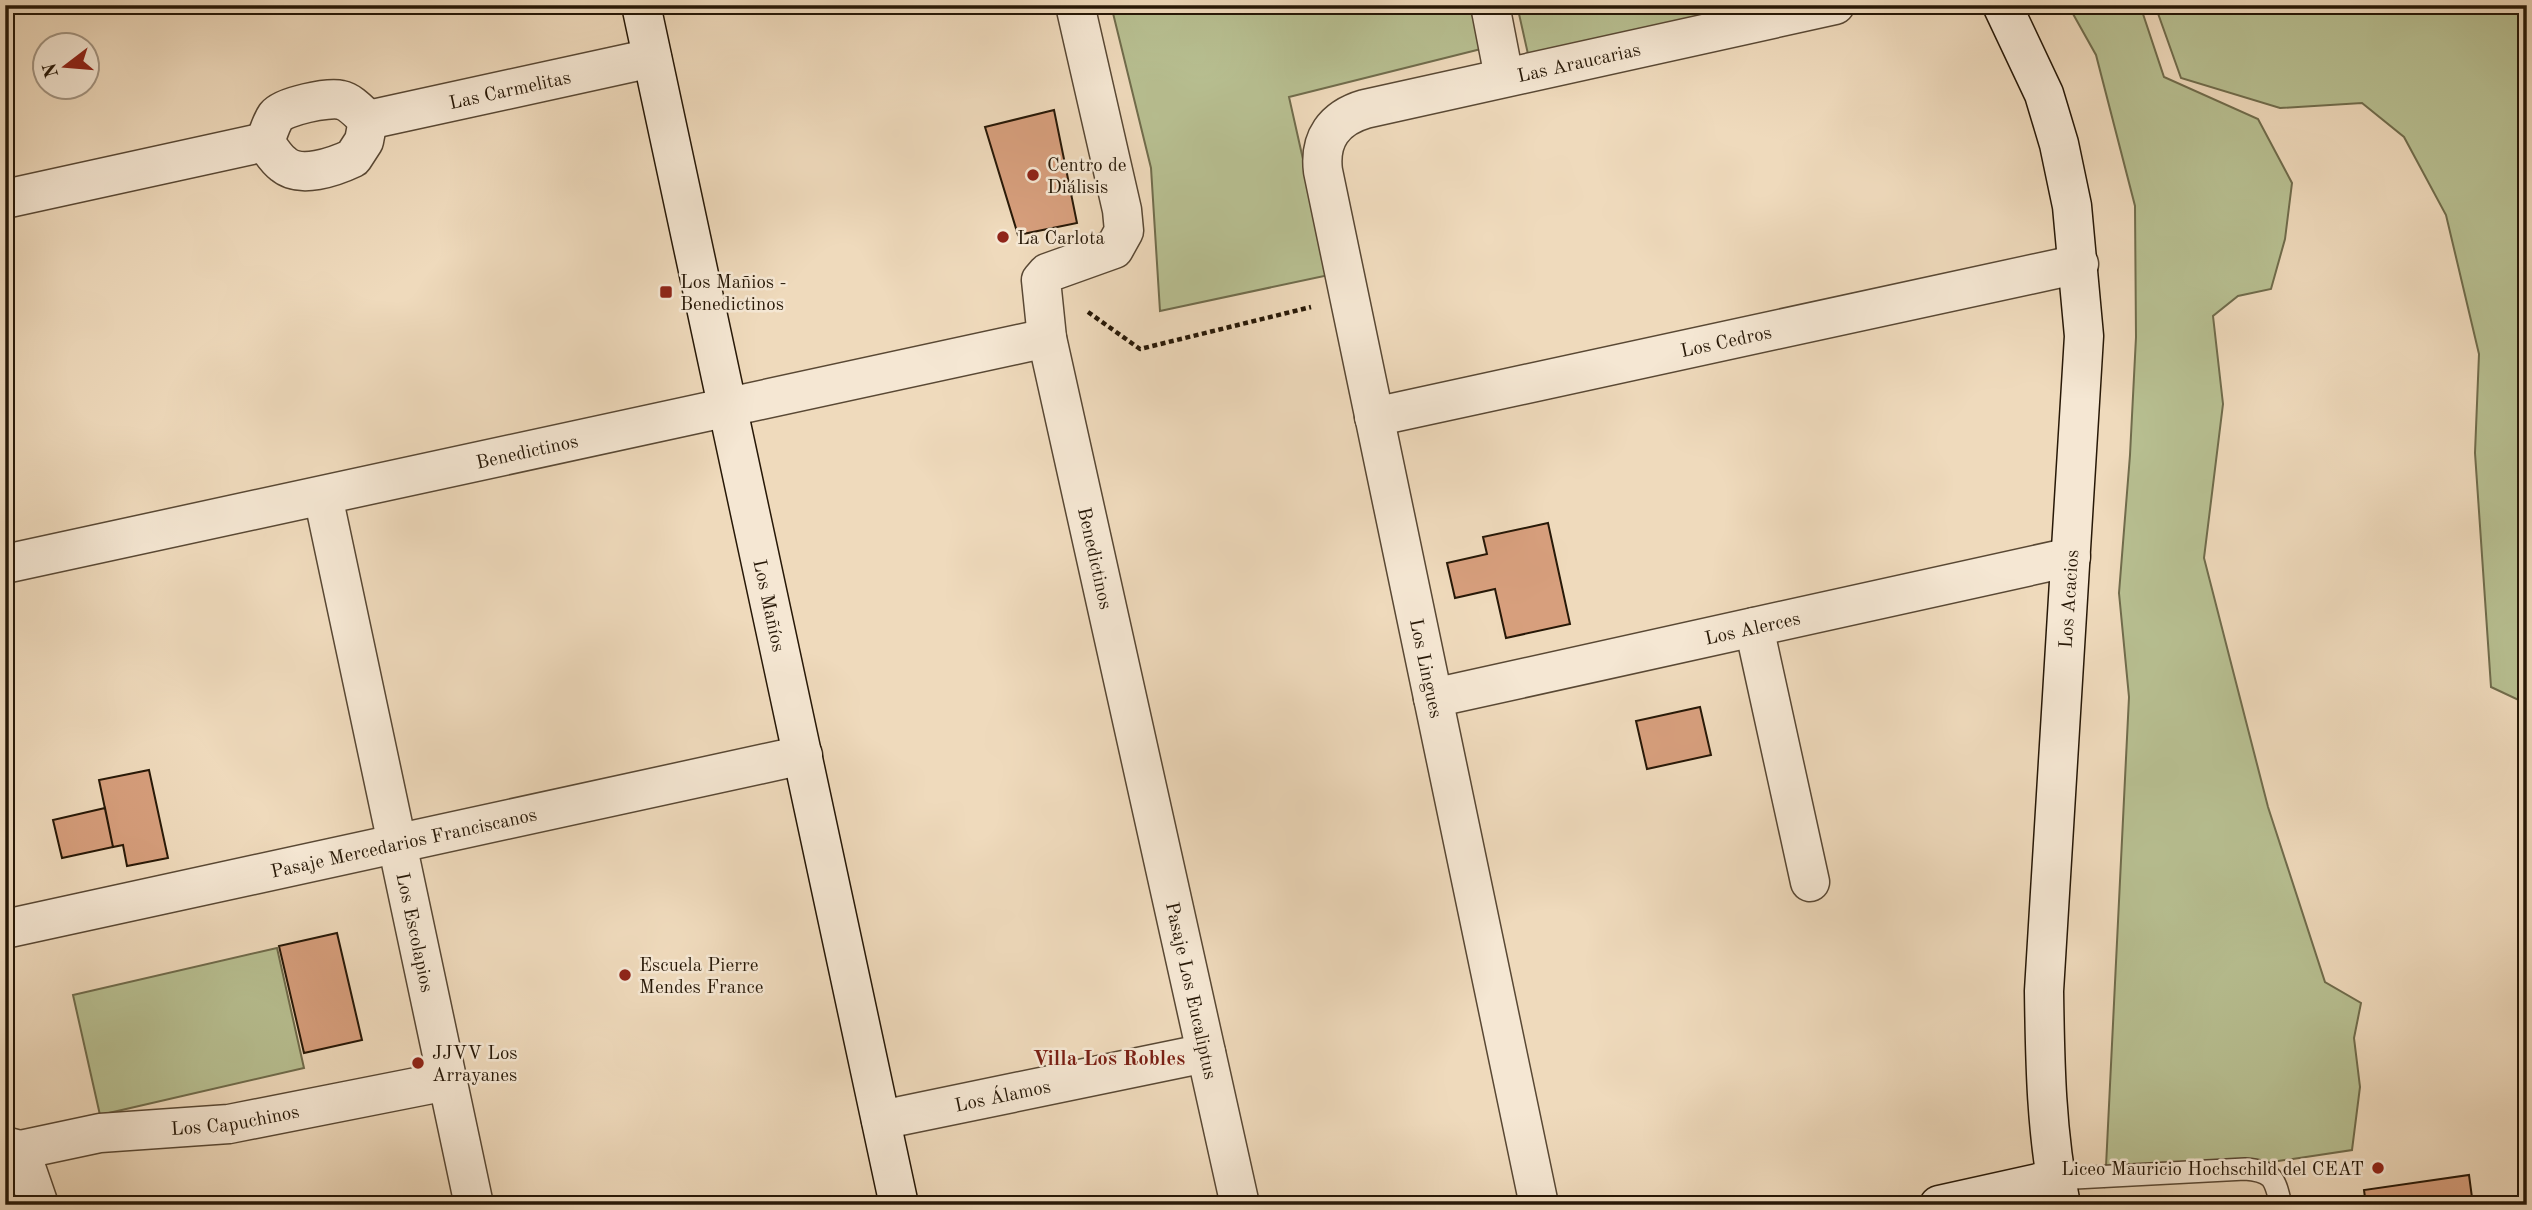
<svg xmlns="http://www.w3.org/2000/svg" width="2532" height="1210" font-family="'Old Standard TT',serif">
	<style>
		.green { fill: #b8c092; stroke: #706c4c; stroke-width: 2 }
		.building { fill: #d79f7d; stroke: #271807; stroke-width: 2 }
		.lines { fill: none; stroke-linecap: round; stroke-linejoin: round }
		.lane-casing { stroke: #594834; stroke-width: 24 }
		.street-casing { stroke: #594834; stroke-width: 41 }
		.secondary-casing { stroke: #271807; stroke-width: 41 }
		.path { stroke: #271807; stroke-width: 4.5; stroke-dasharray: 5 3.5; stroke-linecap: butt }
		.lane { stroke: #f5e7d3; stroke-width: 21 }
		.street { stroke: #f5e7d3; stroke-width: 38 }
		.secondary { stroke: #f5e7d3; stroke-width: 38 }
		.poi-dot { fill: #8f2418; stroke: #f5e7d3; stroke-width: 2.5 }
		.labels { text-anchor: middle; stroke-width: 5; stroke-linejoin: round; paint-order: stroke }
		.street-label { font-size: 19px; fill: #271807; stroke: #f5e7d3 }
		.poi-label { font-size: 19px; fill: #271807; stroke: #f5e7d3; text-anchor: start }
		.neighbourhood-label { font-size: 21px; font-weight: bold; fill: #7a1f14; stroke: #f5e7d3 }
	</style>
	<rect width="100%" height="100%" fill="#efdabc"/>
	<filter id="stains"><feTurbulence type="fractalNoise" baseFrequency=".00286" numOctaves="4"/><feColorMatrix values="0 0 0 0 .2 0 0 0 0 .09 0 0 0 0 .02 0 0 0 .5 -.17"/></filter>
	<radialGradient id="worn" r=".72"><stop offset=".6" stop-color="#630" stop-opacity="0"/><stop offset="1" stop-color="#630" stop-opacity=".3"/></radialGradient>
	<path class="green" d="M1111 5H1470L1481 49 1289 97 1329 275 1160 311 1151 168Z
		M1517 5H1788L1530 63Z
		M2068 5H2140L2164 77 2258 119 2292 183 2285 239 2271 289 2238 296 2213 316 2223 404 2204 558 2268 807 2325 982 2361 1003 2354 1038 2360 1087 2352 1150 2105 1187 2129 697 2119 593 2130 455 2136 337 2135 206 2096 55Z
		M2155 5H2527V704L2491 687 2475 453 2479 354 2446 215 2404 137 2362 103 2280 108 2181 78Z
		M277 948 304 1068 100 1115 73 995Z"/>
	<path class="building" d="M1054 110 1077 223 1018 235 985 127Z
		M1548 523 1570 624 1506 638 1495 589 1455 598 1447 563 1487 554 1483 537Z
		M1700 707 1711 755 1647 769 1636 721Z
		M149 770 168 858 127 866 123 845 113 847 99 780Z
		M105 808 113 847 62 858 53 820Z
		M337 933 362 1040 304 1053 279 946Z
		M2469 1175 2473 1205H2366L2364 1190Z"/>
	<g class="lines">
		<g class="lane-casing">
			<path id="lane" d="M2056 1179 2245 1169C2273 1171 2275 1179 2281 1205"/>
		</g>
		<g class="street-casing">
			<g id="street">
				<path id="s1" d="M1075 5 1122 210 1124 231 1114 249 1047 273 1041 280 1047 338 1240 1205"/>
				<path d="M1490 5 1504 77"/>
				<path id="s2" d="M368 120 652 58"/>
				<path d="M265 142C270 149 276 159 283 164 300 179 334 167 353 158L364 141 368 120"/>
				<path d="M265 142C268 134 271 123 276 116 284 106 328 97 341 100 351 102 360 113 368 120"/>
				<path d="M5 199 265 142"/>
				<path id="s3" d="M1374 417 2079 264"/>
				<path id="s4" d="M323 496 474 1205"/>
				<path id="s5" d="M5 564 1047 338"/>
				<path d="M1754 627 1810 882"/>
				<path id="s6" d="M1433 698 2071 557"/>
				<path id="s7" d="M5 929 803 755"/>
				<path id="s8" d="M881 1120 1206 1053"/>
				<path id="s9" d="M5 1146 20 1150 100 1133 229 1124 447 1081"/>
				<path d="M20 1150 39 1205"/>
				<path id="s10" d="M1539 1205 1323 171C1319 139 1334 118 1365 109L1835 5"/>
			</g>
		</g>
		<g class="secondary-casing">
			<g id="secondary">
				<path id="s11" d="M641 5 899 1205"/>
				<path d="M2002 5 2044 94 2059 144 2072 206 2084 336 2044 991C2045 1063 2046 1134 2061 1205"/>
				<path d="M1939 1205 2056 1179"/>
			</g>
		</g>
		<path class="path" d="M1088 312 1140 349 1311 307"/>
		<use href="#lane" class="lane"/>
		<use href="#street" class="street"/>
		<use href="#secondary" class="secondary"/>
	</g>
	<g class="poi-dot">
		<circle cx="1033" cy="175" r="7"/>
		<circle cx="1003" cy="237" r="7"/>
		<rect x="659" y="285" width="14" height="14" rx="3.5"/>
		<circle cx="625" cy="975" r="7"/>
		<circle cx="418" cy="1063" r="7"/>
		<circle cx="2378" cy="1168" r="7"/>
	</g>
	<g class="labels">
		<g class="street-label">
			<text dy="7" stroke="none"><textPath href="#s10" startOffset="1358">Las Araucarias</textPath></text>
			<text dy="7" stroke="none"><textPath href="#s2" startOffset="145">Las Carmelitas</textPath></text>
			<text dy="7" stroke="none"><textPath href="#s3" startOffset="360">Los Cedros</textPath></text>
			<text dy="7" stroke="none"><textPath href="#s5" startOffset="534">Benedictinos</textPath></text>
			<text dy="7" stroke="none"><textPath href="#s1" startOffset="616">Benedictinos</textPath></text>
			<text transform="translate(2068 599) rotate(-86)" y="7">Los Acacios</text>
			<text dy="7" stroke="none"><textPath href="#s11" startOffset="614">Los Mañíos</textPath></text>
			<text dy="7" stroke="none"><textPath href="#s6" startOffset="327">Los Alerces</textPath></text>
			<text transform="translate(1427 668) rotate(78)" y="7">Los Lingues</text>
			<text dy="7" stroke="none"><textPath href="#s7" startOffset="408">Pasaje Mercedarios Franciscanos</textPath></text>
			<text dy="7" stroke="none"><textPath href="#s4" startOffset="446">Los Escolapios</textPath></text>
			<text dy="7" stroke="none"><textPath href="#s1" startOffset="1059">Pasaje Los Eucaliptus</textPath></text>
			<text dy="7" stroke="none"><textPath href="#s8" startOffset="124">Los Álamos</textPath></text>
			<text dy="7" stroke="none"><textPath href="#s9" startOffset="233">Los Capuchinos</textPath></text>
		</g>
		<g class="poi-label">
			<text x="1047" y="171">Centro de<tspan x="1047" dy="22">Diálisis</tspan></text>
			<text x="1017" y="244">La Carlota</text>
			<text x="680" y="288">Los Mañios -<tspan x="680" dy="22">Benedictinos</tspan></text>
			<text x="639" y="971">Escuela Pierre<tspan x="639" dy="22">Mendes France</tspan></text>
			<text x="432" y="1059">JJVV Los<tspan x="432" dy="22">Arrayanes</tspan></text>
			<text x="2364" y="1175" text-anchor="end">Liceo Mauricio Hochschild del CEAT</text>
		</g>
		<g class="neighbourhood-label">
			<text x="1109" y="1065">Villa Los Robles</text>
		</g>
	</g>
	<rect width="2532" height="1210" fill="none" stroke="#efdabc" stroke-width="28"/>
	<rect x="7" y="7" width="2518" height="1196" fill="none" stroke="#271807" stroke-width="3.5"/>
	<rect x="14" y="14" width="2504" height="1182" fill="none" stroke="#271807" stroke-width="2"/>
	<g transform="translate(66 66) rotate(254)"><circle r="33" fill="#f5e7d3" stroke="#a39481" stroke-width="2"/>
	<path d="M0-5L12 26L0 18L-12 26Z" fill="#8f2418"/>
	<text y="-10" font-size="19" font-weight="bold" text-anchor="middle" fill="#271807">N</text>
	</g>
	<rect width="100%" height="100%" filter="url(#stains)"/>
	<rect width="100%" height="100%" fill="url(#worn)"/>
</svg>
